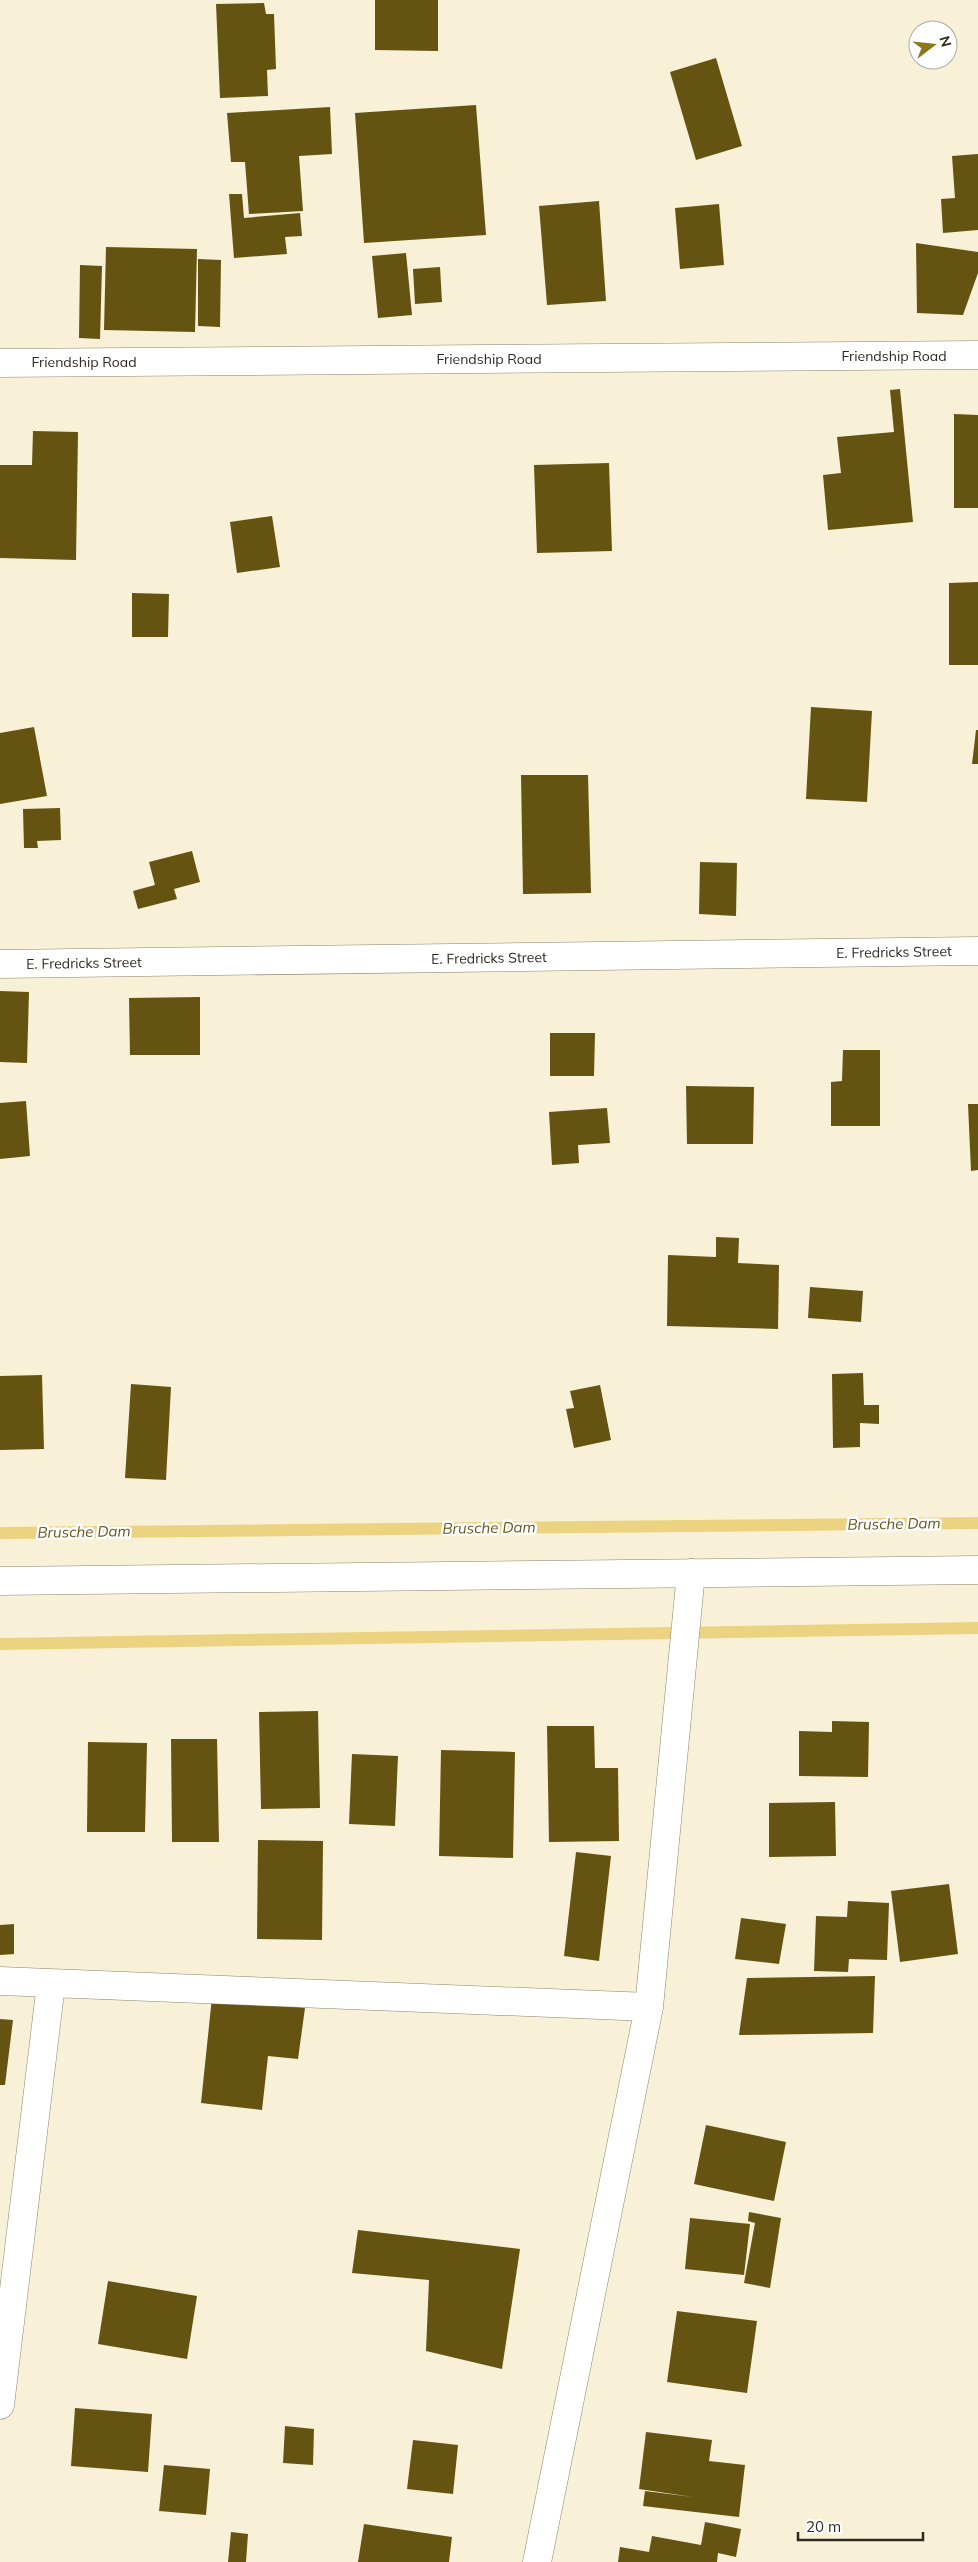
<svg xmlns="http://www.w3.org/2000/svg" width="978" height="2562" font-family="Mulish,sans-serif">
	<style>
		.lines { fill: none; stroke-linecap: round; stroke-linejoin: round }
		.stream { stroke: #ecd382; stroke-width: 12 }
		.building { fill: #645311 }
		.minor-casing { stroke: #8c856e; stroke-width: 29 }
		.minor { stroke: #fff; stroke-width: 28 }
		.labels { text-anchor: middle; stroke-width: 5; stroke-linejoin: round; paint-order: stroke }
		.street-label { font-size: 14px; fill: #2c2a20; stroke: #fff }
		.water-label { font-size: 15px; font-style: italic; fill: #67561a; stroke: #fff }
	</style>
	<rect width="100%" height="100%" fill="#f8f1d7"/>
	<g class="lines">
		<path class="stream" d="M0 1533 978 1523
			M0 1644 978 1628"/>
	</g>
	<path class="building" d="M375 0H438V51L375 50Z
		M264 3 266 14H274L276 69 267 70 268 96 220 98 216 4Z
		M716 58 742 146 696 160 670 72Z
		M476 105 486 235 364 243 355 113Z
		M330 107 332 154 299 156 303 211 249 214 245 162H231L227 113Z
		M978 154V230L943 233 941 199 955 198 952 156Z
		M229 194H242L244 218 300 213 302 236 285 237 287 254 234 258Z
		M599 201 606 301 547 305 539 206Z
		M719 204 724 265 680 269 675 208Z
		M916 243 978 252V273L963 315 917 313Z
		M106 247 197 249 195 332 104 330Z
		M406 253 412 315 378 318 372 256Z
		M198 259 221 260 220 327 198 326Z
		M80 265 102 266 100 339 79 338Z
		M440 267 442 302 415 304 413 269Z
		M900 389 913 522 828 530 823 475 841 473 837 437 894 432 890 390Z
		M954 414 978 415V508H954Z
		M33 431 78 432 76 560 0 558V465H32Z
		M609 463 612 551 537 553 534 465Z
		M272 516 280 567 237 573 230 522Z
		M978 582V665H949V583Z
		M132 593 169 594 168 637H132Z
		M811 707 872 711 867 802 806 799Z
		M34 727 47 796 0 804V733Z
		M976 730H978V764H972Z
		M521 775H588L591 893 523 894Z
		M60 808 61 840 37 841 38 848H24L23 809Z
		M192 851 200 882 174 889 177 899 138 909 133 891 155 885 149 862Z
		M700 862 737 863 736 916 699 914Z
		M0 991 29 992 27 1063 0 1062Z
		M200 997V1055H130L129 998Z
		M550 1033H595L594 1076H550Z
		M843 1050H880V1126H831V1082L842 1081Z
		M686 1086 754 1087 753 1144H687Z
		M26 1101 30 1156 0 1159V1103Z
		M968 1104H978V1170L971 1171Z
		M607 1108 610 1143 578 1145 579 1163 552 1165 549 1112Z
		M716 1237 739 1238 738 1263 779 1265 778 1329 667 1326 668 1255 716 1257Z
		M810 1287 863 1291 861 1322 808 1318Z
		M863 1373 864 1405H879V1424L860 1423V1447L833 1448 832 1374Z
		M42 1375 44 1449 0 1450V1376Z
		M131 1384 171 1387 166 1480 125 1478Z
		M600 1385 611 1440 574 1448 566 1409 574 1408 570 1391Z
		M318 1711 320 1808 261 1809 259 1712Z
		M832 1721 869 1722 868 1777 799 1776V1731L832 1732Z
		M547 1726H594L595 1768H618L619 1841 549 1842Z
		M171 1739H217L219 1842H172Z
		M88 1742 147 1743 145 1832H87Z
		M441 1750 515 1752 513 1858 439 1856Z
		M352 1754 398 1756 395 1826 349 1824Z
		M835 1802 836 1856 769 1857V1803Z
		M258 1840 323 1841 322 1940 257 1939Z
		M576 1852 611 1856 599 1961 564 1956Z
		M949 1884 958 1954 900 1962 891 1891Z
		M848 1901 889 1903 887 1960 849 1959 848 1972 814 1971 816 1916 847 1917Z
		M741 1918 786 1924 779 1964 735 1959Z
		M14 1924V1954L0 1955V1925Z
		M875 1976 873 2033 739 2035 747 1978Z
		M212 1997 305 2008 298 2059 268 2056 262 2110 201 2103Z
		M0 2019 13 2020 5 2085H0Z
		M706 2125 786 2142 774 2201 694 2184Z
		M749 2212 781 2218 770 2288 744 2283 755 2223 748 2221Z
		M690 2218 750 2224 744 2275 685 2269Z
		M358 2230 520 2249 502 2369 426 2351 429 2280 352 2273Z
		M108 2281 197 2296 187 2359 98 2344Z
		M677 2311 757 2321 747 2393 667 2382Z
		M75 2408 152 2414 148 2472 71 2466Z
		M285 2426 314 2429 313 2465 283 2463Z
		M646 2432 712 2440 709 2461 745 2465 739 2517 643 2506 645 2491 693 2497 639 2489Z
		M413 2440 458 2445 453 2494 407 2489Z
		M164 2465 210 2469 206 2515 159 2511Z
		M705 2522 741 2529 736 2557 718 2553 717 2562H618L620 2547 649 2552 652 2536 701 2545Z
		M364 2524 452 2537 449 2562H358Z
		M231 2532 248 2534 246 2562H228Z"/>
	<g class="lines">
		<g class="minor-casing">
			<path id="minor" d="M0 363 978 355
				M0 964 978 951
				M0 1581 978 1570
				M0 1981 649 2007
				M0 2405 51 1984
				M537 2562 649 2007 691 1573"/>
		</g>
		<use href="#minor" class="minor"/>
	</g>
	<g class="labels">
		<g class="street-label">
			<text x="894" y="361">Friendship Road</text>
			<text x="489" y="364">Friendship Road</text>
			<text x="84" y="367">Friendship Road</text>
			<text transform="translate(894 952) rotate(-1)" y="5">E. Fredricks Street</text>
			<text transform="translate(489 958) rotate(-1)" y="5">E. Fredricks Street</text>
			<text transform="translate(84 963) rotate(-1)" y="5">E. Fredricks Street</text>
		</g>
		<g class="water-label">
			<text transform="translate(894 1524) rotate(-1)" y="5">Brusche Dam</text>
			<text transform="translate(489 1528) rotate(-1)" y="5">Brusche Dam</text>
			<text transform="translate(84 1532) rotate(-1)" y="5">Brusche Dam</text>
		</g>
	</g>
	<g transform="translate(933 45) rotate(74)"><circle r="24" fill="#ffffff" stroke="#abaaa6"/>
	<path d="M0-4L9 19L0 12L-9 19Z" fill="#8e761b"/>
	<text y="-8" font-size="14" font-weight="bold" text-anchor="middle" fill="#2c2a20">N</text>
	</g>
	<path d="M798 2532v8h125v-8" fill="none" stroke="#2c2a20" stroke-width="2.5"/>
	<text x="806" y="2532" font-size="15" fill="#2c2a20" stroke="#ffffff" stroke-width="4" paint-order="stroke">20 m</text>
</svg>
